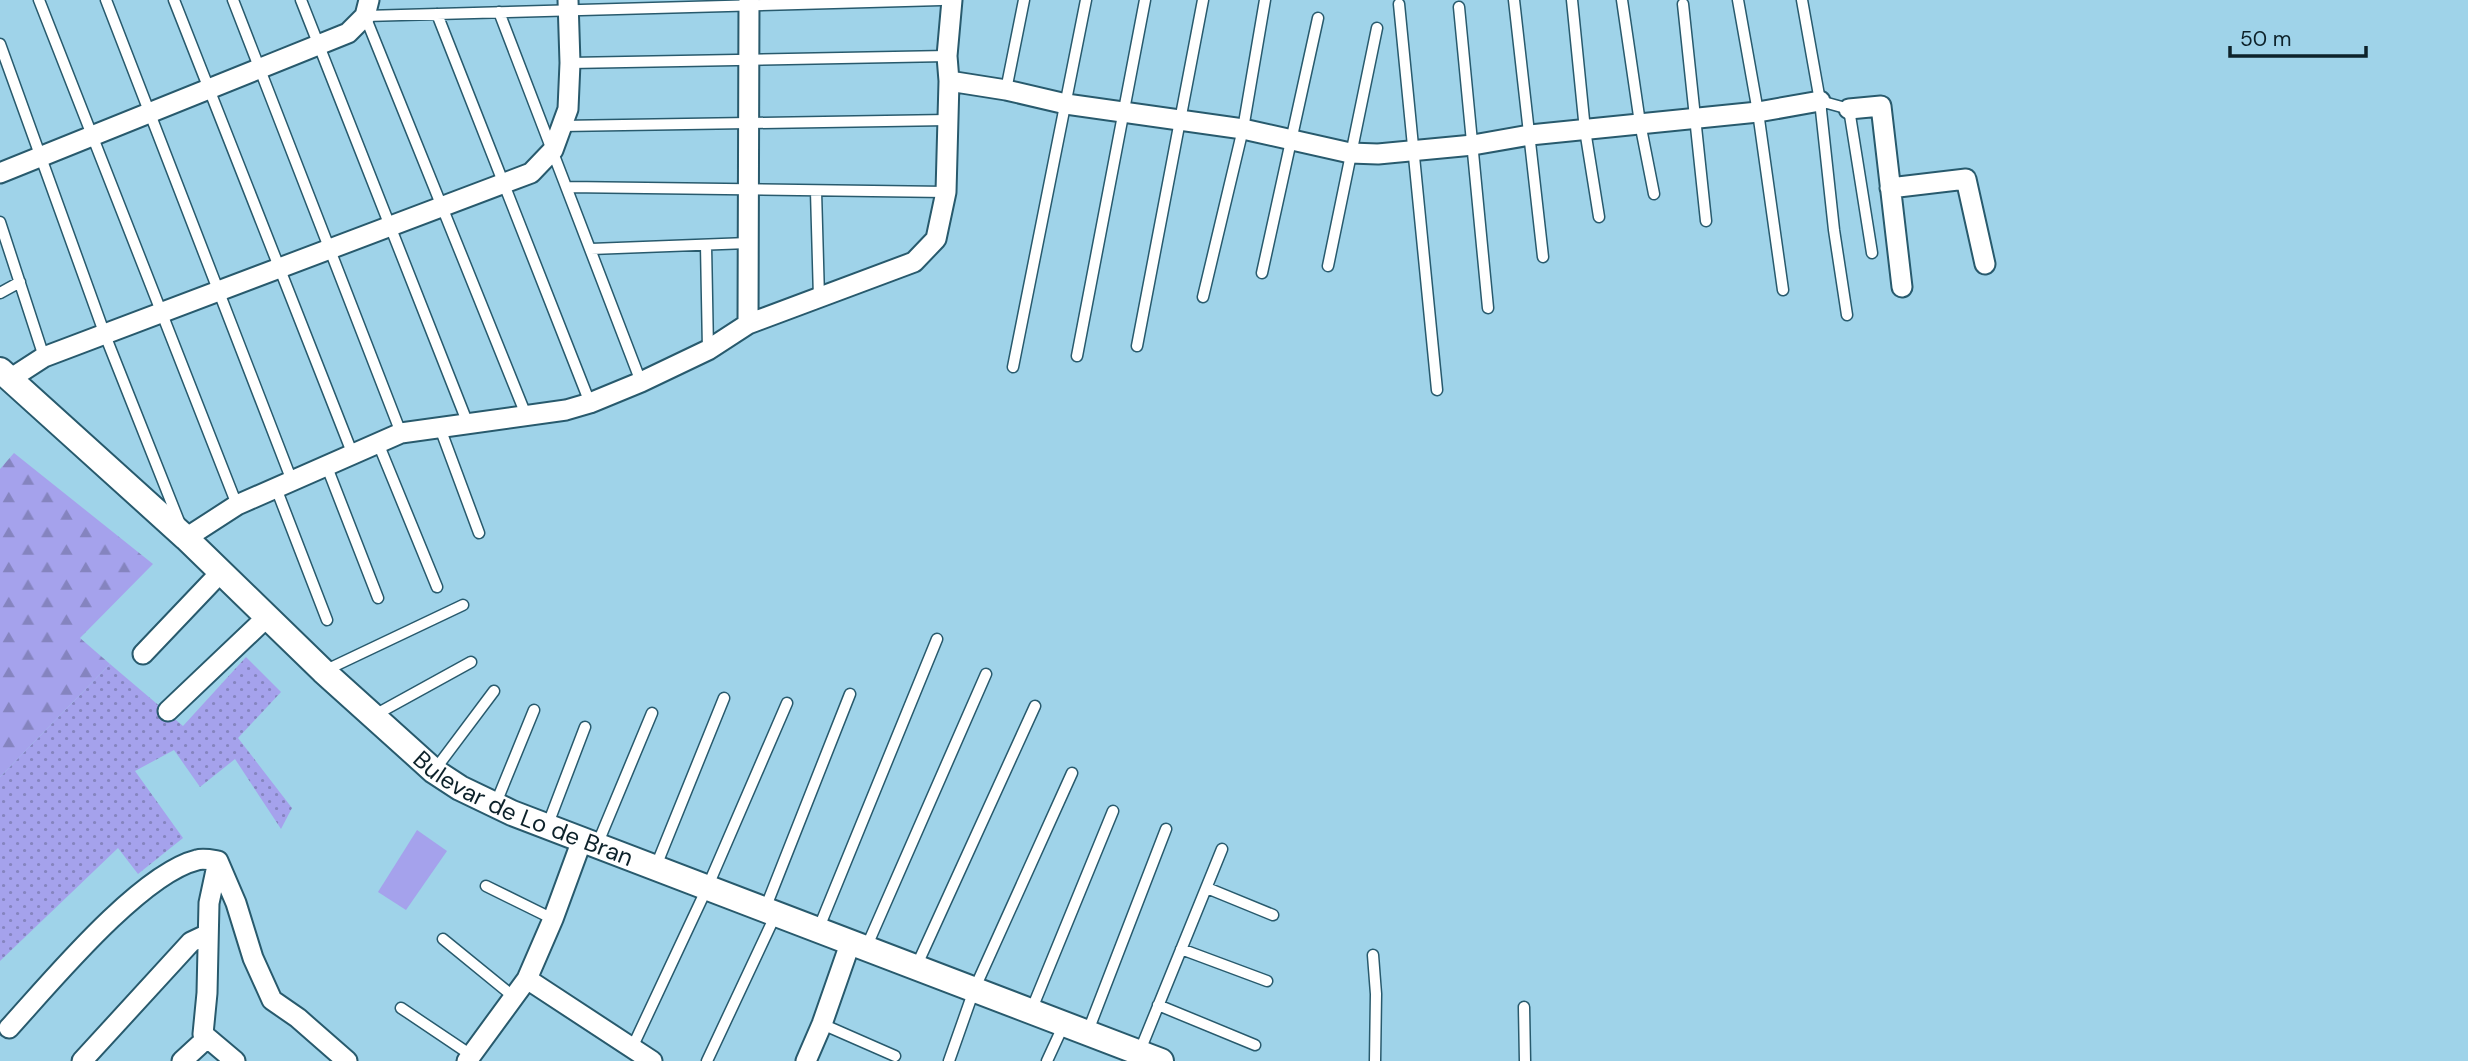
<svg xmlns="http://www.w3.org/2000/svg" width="2468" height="1061" font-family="'DM Sans',sans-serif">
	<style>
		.grass { fill: url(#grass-dots) }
		.forest { fill: url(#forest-firs) }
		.pitch { fill: #a5a2ec }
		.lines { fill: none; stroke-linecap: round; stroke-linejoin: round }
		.service-casing { stroke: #285a6d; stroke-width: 13 }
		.minor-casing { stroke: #285a6d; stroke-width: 23 }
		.tertiary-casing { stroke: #285a6d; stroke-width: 28 }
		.service { stroke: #fff; stroke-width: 10 }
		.minor { stroke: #fff; stroke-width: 19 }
		.tertiary { stroke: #fff; stroke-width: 24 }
		.labels { text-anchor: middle; stroke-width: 5; stroke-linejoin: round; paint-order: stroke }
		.street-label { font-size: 24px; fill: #0d222a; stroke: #9fd3e9 }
	</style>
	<defs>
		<pattern id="grass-dots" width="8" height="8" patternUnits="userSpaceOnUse" patternTransform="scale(1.75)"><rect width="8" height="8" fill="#a5a2ec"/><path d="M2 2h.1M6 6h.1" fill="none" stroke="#8584bf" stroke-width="1.8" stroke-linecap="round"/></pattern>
		<pattern id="forest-firs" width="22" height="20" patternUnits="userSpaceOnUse" patternTransform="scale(1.75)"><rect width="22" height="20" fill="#a5a2ec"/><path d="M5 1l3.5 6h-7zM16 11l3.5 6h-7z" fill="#8584bf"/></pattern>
	</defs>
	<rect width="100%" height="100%" fill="#9fd3e9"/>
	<path class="grass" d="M246 657 281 692 238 738 292 808 281 829 235 759 200 787 174 750 135 771 183 838 138 874 118 848 0 961V777L110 664 183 726Z"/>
	<path class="forest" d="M14 453 153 564 80 638 110 664 0 777V469Z"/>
	<path class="pitch" d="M417 830 447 851 406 910 378 892Z"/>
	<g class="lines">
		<g class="service-casing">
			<path id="service" d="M39 0 237 505
				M106 0 292 481
				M174 0 353 455
				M233 0 401 433
				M301 0 468 424
				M1514 0 1543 257
				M1572 0 1585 130 1599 217
				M1622 0 1640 123 1654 194
				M1738 0 1758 112 1783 290
				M1802 0 1820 101 1834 230 1847 315
				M1399 4 1437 390
				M1683 4 1706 221
				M1459 7 1488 308
				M499 12 641 382
				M437 14 590 403
				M0 44 105 335 180 524
				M570 63 947 56
				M1006 90 1024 0
				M1820 101 1849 109 1872 253
				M561 126 948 120
				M567 187 946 192
				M816 191 819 298
				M0 222 44 357
				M706 245 708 350
				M591 249 748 243
				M1328 266 1377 28
				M1262 273 1318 18
				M0 293 20 282
				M1203 297 1243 129 1265 0
				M1137 346 1203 0
				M1077 356 1145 0
				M1013 367 1086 0
				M526 415 365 16 941 0
				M440 428 479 533
				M378 443 437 587
				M327 467 378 598
				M276 488 327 620
				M324 671 463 605
				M373 716 471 662
				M434 771 494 691
				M496 803 534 710
				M548 824 585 727
				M597 845 652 713
				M656 866 724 698
				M486 886 553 919
				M1207 888 1273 915
				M765 909 850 694
				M818 930 937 639
				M443 939 514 997
				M866 948 986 674
				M1181 949 1267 981
				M1373 955 1376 994 1375 1061
				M916 967 1035 706
				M1158 1005 1255 1045
				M1524 1007 1525 1061
				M401 1008 471 1055
				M1031 1011 1113 811
				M822 1024 895 1056
				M1088 1031 1166 829
				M632 1048 707 888 787 703
				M1139 1053 1222 849
				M707 1061 775 916
				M949 1061 974 990 1072 773
				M1047 1061 1064 1024"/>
		</g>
		<g class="minor-casing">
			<path id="minor" d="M949 81 1006 90 1066 104 1243 129 1350 153 1378 154 1473 145 1530 135 1758 112 1820 101
				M1849 109 1881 106 1902 287
				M0 173 348 33 365 16 369 0
				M1890 188 1966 179 1985 264
				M748 324 749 0
				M10 379 44 357 531 173 553 150 568 109 570 63 568 0
				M186 538 237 505 401 433 566 410 590 403 641 382 708 350 748 324 914 262 936 239 946 192 949 81 947 56 952 0
				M143 654 221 572
				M168 711 267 617
				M527 979 652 1061
				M9 1028C50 983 140 874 197 860 203 858 212 860 218 861
				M82 1061 191 942 208 934
				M182 1061 207 1038
				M235 1061 203 1034 207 993 209 903 218 861 236 903 253 958 272 1000 298 1018 347 1061
				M467 1061 527 979 553 919 582 840
				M806 1061 822 1024 851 941"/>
		</g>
		<g class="tertiary-casing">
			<g id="tertiary">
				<path id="s1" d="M0 370 186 538 323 671 434 771 460 788 512 813 1161 1061"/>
			</g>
		</g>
		<use href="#service" class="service"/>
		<use href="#minor" class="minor"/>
		<use href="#tertiary" class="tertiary"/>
	</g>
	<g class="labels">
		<g class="street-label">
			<text dy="8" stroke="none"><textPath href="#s1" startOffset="688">Bulevar de Lo de Bran</textPath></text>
		</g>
	</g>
	<path d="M2230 46v10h136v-10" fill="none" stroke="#0d222a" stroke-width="3.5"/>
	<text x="2240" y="46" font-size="21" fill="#0d222a" stroke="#9fd3e9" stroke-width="5" paint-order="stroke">50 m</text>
</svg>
